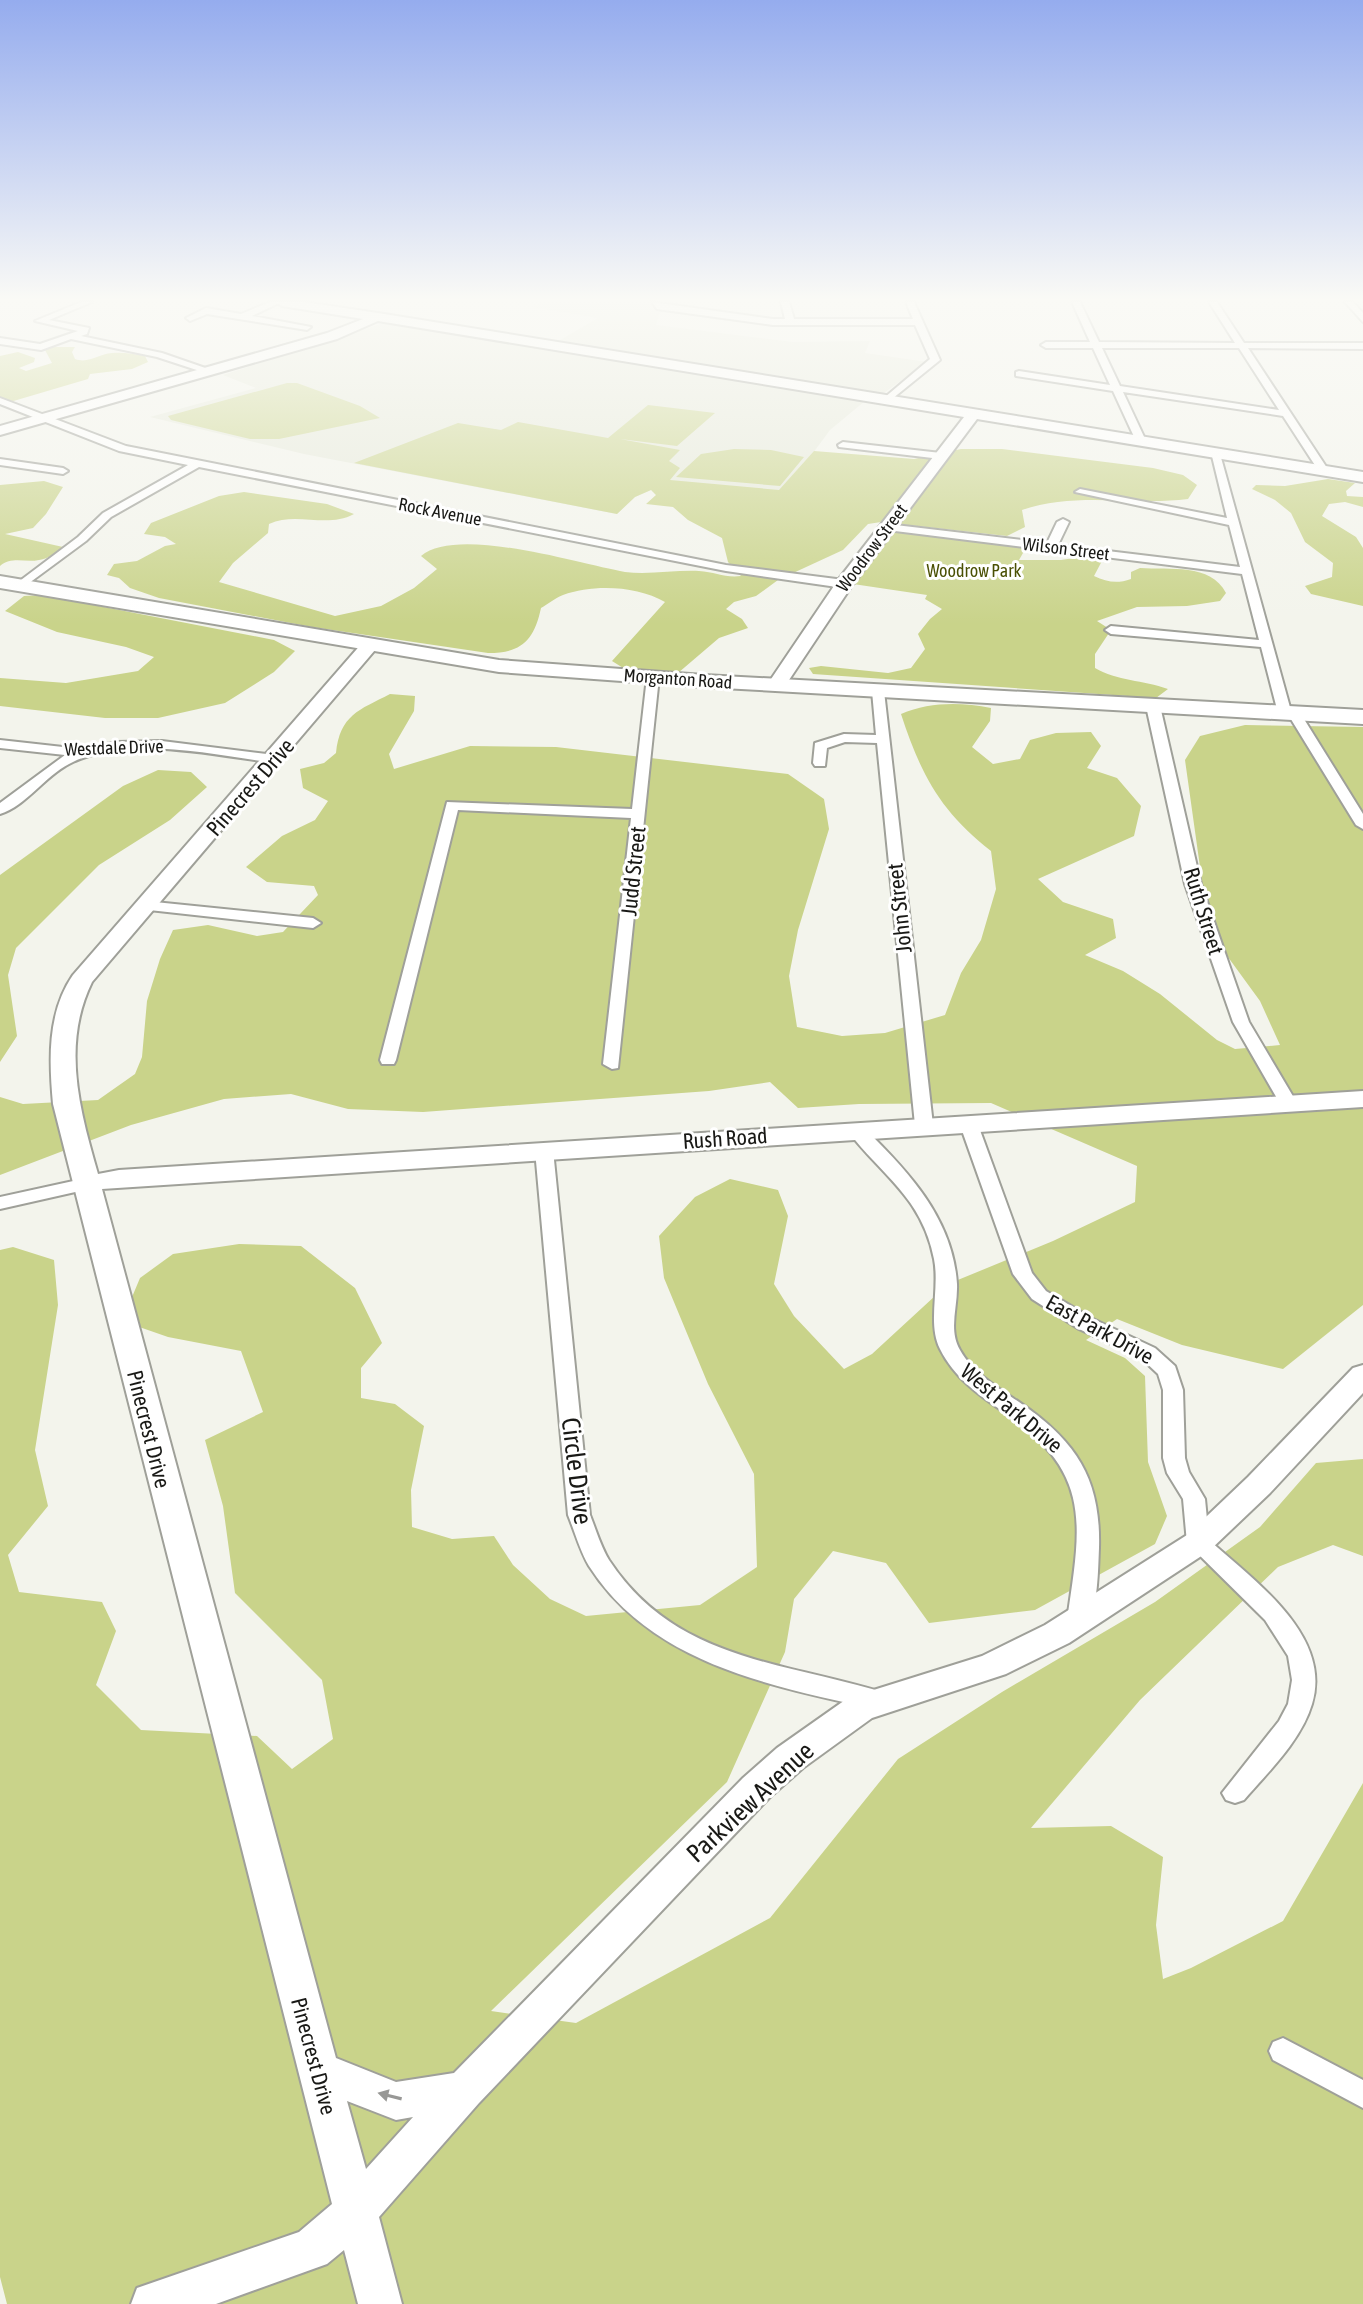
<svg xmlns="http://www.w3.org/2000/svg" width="1363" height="2304" font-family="'Asap Condensed',sans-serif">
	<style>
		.built { fill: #e6e9da }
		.green { fill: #c9d38a }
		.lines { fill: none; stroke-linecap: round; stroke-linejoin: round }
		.street-casing { stroke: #9fa099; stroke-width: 4 }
		.secondary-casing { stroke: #9fa099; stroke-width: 4 }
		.primary-casing { stroke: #9fa099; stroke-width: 4 }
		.street { fill: #fff; fill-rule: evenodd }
		.secondary { fill: #fff; fill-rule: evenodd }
		.primary { fill: #fff; fill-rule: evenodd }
		.oneway { fill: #989896 }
		.labels { text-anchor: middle; stroke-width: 6; stroke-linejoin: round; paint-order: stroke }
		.far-street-label { font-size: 18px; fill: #191916; stroke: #fff }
		.far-park-label { font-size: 18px; fill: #4a5004; stroke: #fff }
		.street-label { font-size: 22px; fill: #191916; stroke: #fff }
		.near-street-label { font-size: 26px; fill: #191916; stroke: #fff }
	</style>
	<rect width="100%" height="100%" fill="#f3f4ec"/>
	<path class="built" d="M543 302 662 304 656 325 793 342 870 341 865 353 927 362 881 395 555 343 598 318 532 307Z
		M387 322 688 371 865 401 830 430 785 491 651 490 635 497 617 514 304 454 150 417 256 388 223 375Z"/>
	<path class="green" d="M50 347H75L72 352 75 359C89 364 98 354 112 353 123 352 134 354 145 356L148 362 132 369 90 374 88 379 0 405V356L18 352 35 358 34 362 19 368 26 371 52 363 45 350Z
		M287 383H297L360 406 380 418 279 439H250L171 420 168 416Z
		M648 405 715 413 677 446 620 439 680 450 669 461 680 468 670 480 779 490 814 451 914 459 961 449H1002L1153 468 1183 475 1197 485 1188 499C1134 506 1076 491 1022 510L1025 527 1007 536 881 522 868 524 843 550 778 580 756 596 734 602 726 609 742 619 748 628 719 638 678 673 628 671 612 661 665 602C637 586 594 584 563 595 555 598 548 604 541 608 534 641 521 653 488 653L312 627 159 598 130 588 119 578 107 575 114 564 137 561 165 546 176 544 165 537 144 534 151 523 219 496 244 492 327 504 354 514C326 529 297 511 269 524L268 533 233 563 219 582 335 616 381 606 414 588 437 569 421 556C457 525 579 564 625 572 648 575 675 570 699 571 715 572 725 578 741 576L728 562 722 538 688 520 673 507 646 504 656 495 651 490 635 497 617 514 354 463 458 423 501 430 518 422 608 438Z
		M734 449 771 450 804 457 780 486 676 477 701 454Z
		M1328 479 1355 483 1346 491 1347 496 1363 497V507L1345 502 1329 504 1322 516 1356 537 1363 548V606L1311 594 1305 586 1332 577 1333 563 1305 542 1291 513 1275 500 1252 489 1256 485 1285 486Z
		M44 481 63 487 46 514 33 528 5 534 63 547C56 552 49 559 39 560 25 563 12 556 0 566V485Z
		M891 529 1027 546 1019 560H1061L1095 555 1103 559 1094 576C1107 582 1117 584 1131 579V572L1140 568C1169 570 1211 563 1226 593L1220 601 1187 606 1137 607 1097 621 1111 630 1095 654V668C1117 681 1143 680 1168 689L1156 698 813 674 809 668 821 666 888 673 911 668 925 649 918 634 930 619 942 609 925 599 927 595 853 584Z
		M42 595 274 640 295 651 274 672 225 703 158 718H105L0 706V678L66 683 138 671 154 657 126 647 57 632 5 611 24 596Z
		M390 694 415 696 414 711 389 754 394 769 470 746 556 747 788 774 824 799 829 829 798 930 789 976 797 1027 842 1036 885 1033 945 1015 961 973 981 940 996 889 991 851C940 811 921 775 901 714 929 702 960 702 991 708L990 721 972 747 993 764 1020 759 1030 740 1056 733 1091 732 1101 746 1087 768 1117 778 1141 806 1134 836 1038 879 1063 902 1113 919 1116 938 1085 955 1123 971 1160 994 1217 1040 1235 1049 1280 1045 1260 1001 1209 931 1185 760 1200 736 1245 725 1363 727V1305L1283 1369 1182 1345 1117 1319 1086 1340 1125 1358 1145 1376 1148 1462 1167 1516 1155 1544 1035 1610 929 1623 886 1563 833 1551 794 1599 785 1652 727 1782 491 2011 576 2023 770 1918 898 1759 1002 1692 1155 1602 1260 1527 1316 1463 1363 1459V1556L1333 1545 1278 1567 1140 1700 1031 1828 1111 1826 1163 1857 1156 1925 1163 1979 1191 1968 1283 1921 1363 1783V2304H7L0 2277V1250L13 1247 54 1260 58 1305 35 1450 48 1506 8 1555 19 1592 102 1602 116 1631 96 1685 141 1730 257 1736 292 1769 333 1739 322 1680 235 1593 223 1506 205 1440 263 1412 241 1351 168 1337 122 1321 140 1278 173 1254 239 1244 301 1246 355 1288 382 1343 361 1368V1398L395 1404 424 1426 411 1490 412 1527 452 1539 494 1536 513 1565 550 1599 586 1616 700 1605 757 1567 754 1474 708 1384 664 1278 659 1236 695 1197 730 1179 778 1190 788 1216 774 1284 794 1316 844 1369 872 1354 948 1284 1053 1241 1135 1202 1137 1166 991 1103 859 1104 798 1108 770 1082 709 1091 423 1112 348 1109 291 1094 224 1099 131 1125 0 1175V1097L23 1104 98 1100 135 1074 142 1057 147 1001 160 959 173 930 208 925 257 936 283 932 318 895 314 886 267 882 246 867 282 836 315 820 328 801 303 788 300 769 324 763 336 753C340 715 359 710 390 694Z
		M158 770 191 772 207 787 170 820 99 865 16 948 8 975 17 1036 0 1062V875L123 786Z"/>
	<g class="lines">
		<g class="street-casing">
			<path id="street" d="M81 302H92L49 320 89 328 87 334 81 336 162 353 214 371 209 374 157 357 71 339 41 350 0 344V338L40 344 78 331 35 321Z
				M270 302H281L252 316 311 327 307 330 207 314 190 321 186 318 206 308 241 314Z
				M652 302 773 319H785L781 302H789L794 319H913L906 302H914L940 360 887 403 884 402V398L930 359 915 325H773L657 309Z
				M1072 302H1080L1099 342 1235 343 1209 302H1217L1244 343H1363V349L1248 348 1329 471 1320 473 1283 416 1123 392 1146 441 1141 444 1136 441 1113 391 1016 376V372L1019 371 1110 385 1093 348H1046L1041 345 1046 342H1090ZM1102 348H1239L1279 410 1120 386Z
				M1345 302H1353L1363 313V322Z
				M0 398 126 446 726 565 844 580 850 584 844 588 726 571 199 467 111 517 86 541 21 589 15 585 17 583 78 537 103 513 188 465 119 451 0 404Z
				M843 442 941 453 946 456 941 459 839 447 838 445Z
				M1211 452 1220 454 1291 711H1299L1363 814V829L1356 825 1289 716 1278 713 1261 647 1111 634 1105 630 1111 626 1259 640 1242 574 887 530 881 527 887 524 1047 543 1057 522 1063 519 1069 522 1058 545 1240 567 1229 525 1075 492 1080 489 1227 518Z
				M0 459 63 468 68 471 63 474 0 465Z
				M653 673 659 677 618 1068 612 1069 603 1064 631 818 458 810 396 1060 394 1064H382L380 1060 447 802 632 809 647 677Z
				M878 687 884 691 933 1125 924 1130 915 1125 877 743 845 742 827 748 825 766H815L813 763 815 743 844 734 876 735 872 691Z
				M1153 702 1160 706 1201 884 1249 1022 1297 1103 1294 1107H1282L1233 1022 1185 884 1146 706Z
				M0 740 81 749 117 742 162 741 275 755 282 759 275 763C213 755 126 734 69 764 45 776 26 806 0 814V803L65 755 0 748Z
				M145 901 313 918 321 923 313 928 140 909 137 906Z
				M968 1117 977 1122 1032 1273 1046 1291 1093 1319 1155 1348 1175 1366 1183 1390 1185 1458 1189 1472 1205 1499 1209 1540C1253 1580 1333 1635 1312 1704 1301 1741 1268 1772 1244 1800L1235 1803 1226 1800 1222 1793 1279 1721 1288 1704 1292 1680 1288 1656 1265 1620 1187 1543 1183 1499 1167 1473 1163 1458V1390L1158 1374 1141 1358 1079 1329 1032 1299 1013 1274 959 1122Z
				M856 1125 862 1126C907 1170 953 1218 957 1284 958 1307 948 1329 960 1350 973 1373 998 1388 1019 1402 1076 1441 1101 1478 1099 1548 1098 1571 1098 1606 1087 1626L1079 1629 1071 1626 1067 1620C1081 1524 1093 1473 1004 1412 978 1395 954 1377 940 1349 927 1324 940 1288 934 1259 922 1197 882 1176 847 1130Z
				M544 1145 553 1150 590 1515C596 1530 601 1547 609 1560 676 1662 784 1661 888 1694L891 1701 888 1708 879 1710C773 1686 652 1665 589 1566 580 1551 575 1532 568 1515L535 1150Z
				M87 1178 96 1184 93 1188 0 1209V1197Z
				M1283 2038 1363 2080V2108L1273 2060 1269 2051 1273 2042Z"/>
		</g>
		<g class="secondary-casing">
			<path id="secondary" d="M276 302H304L378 313 1363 472V482L977 419 851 587 783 689 776 691 767 685 838 580 964 417 378 321 337 339 0 435V426L327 333 363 319 282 306Z
				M369 641 375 642 378 646 375 650 92 982C61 1045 80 1111 98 1174L119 1170 1363 1091V1107L102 1189 336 2058 396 2082 454 2073 743 1778 777 1748 848 1698 982 1656 1045 1625 1187 1535 1248 1477 1353 1368 1363 1365V1393L1270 1493 1209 1551 1069 1643 1006 1674 872 1718 803 1768 769 1798 479 2103 379 2217 402 2304H358L344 2250 327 2264 216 2304H131L137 2288 299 2232 332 2204 53 1104C49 1060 47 1013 73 975L363 642ZM347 2101 396 2120 413 2117 366 2169Z"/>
		</g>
		<g class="primary-casing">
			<path id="primary" d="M0 576 499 660 704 675 1363 710V724L704 687 499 672 0 588Z"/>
		</g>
		<use href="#street" class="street"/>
		<use href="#secondary" class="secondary"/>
		<use href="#primary" class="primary"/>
	</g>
	<defs><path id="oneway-solid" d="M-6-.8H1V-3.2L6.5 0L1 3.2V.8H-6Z" transform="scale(2)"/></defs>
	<use class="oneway" href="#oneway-solid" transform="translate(390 2096) rotate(-166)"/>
	<linearGradient id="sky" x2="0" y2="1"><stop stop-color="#95acee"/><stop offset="0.48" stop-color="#fafaf6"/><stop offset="1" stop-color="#fafaf6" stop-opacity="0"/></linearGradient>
	<rect width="1363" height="624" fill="url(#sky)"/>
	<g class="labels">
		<g class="far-street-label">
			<text transform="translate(440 512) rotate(11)" y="6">Rock Avenue</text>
			<text transform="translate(872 548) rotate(-53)" y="6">Woodrow Street</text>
			<text transform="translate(1066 549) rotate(7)" y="6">Wilson Street</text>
			<text transform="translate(678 679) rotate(4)" y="6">Morganton Road</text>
			<text transform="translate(114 748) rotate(-2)" y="6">Westdale Drive</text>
		</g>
		<g class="far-park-label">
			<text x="974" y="577">Woodrow Park</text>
		</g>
		<g class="street-label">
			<text transform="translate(250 787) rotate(-49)" y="8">Pinecrest Drive</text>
			<text transform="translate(633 871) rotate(-84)" y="8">Judd Street</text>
			<text transform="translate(899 908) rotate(-96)" y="8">John Street</text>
			<text transform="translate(1204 911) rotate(73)" y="8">Ruth Street</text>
			<text transform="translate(725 1138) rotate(-4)" y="8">Rush Road</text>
			<text transform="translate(1100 1329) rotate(29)" y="8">East Park Drive</text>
			<text transform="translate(1012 1408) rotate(40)" y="8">West Park Drive</text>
			<text transform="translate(149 1429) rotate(76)" y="8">Pinecrest Drive</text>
			<text transform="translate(314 2056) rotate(75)" y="8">Pinecrest Drive</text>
		</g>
		<g class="near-street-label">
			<text transform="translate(577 1471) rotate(83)" y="9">Circle Drive</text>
			<text transform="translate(750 1802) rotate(-43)" y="9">Parkview Avenue</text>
		</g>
	</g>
</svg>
